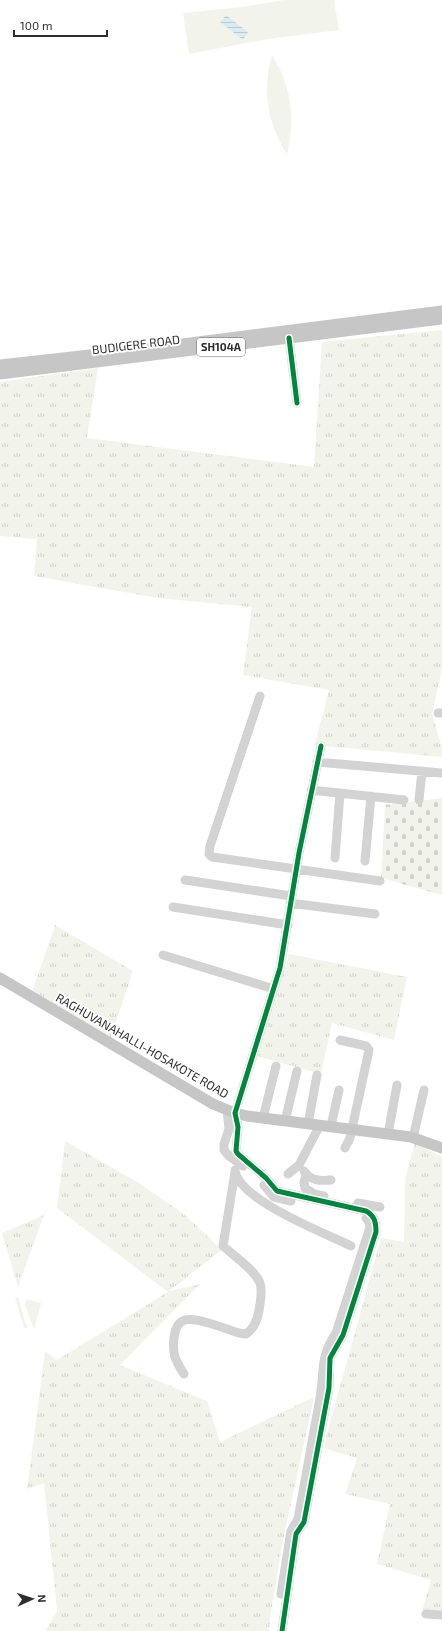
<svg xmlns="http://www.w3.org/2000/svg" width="442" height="1631" font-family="'Exo 2',sans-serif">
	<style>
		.grass { fill: url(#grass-tufts) }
		.cemetery { fill: url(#cemetery-stones) }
		.garden { fill: #f2f4ec }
		.water { fill: url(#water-rules) }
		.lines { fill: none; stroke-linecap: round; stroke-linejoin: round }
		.minor { stroke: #d3d3d3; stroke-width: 9 }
		.major { stroke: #c6c6c6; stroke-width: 11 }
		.cycleway-casing { stroke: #fff; stroke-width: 8 }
		.cycleway { stroke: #00873e; stroke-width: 5 }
		.labels { text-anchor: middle; stroke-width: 4; stroke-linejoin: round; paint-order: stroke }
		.shield { fill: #fff; stroke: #6d6d6d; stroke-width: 1 }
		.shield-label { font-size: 11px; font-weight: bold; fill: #2e2e2e }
		.street-label { font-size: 12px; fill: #2e2e2e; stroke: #fff }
	</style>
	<defs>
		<pattern id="grass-tufts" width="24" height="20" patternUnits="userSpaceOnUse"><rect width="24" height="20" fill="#f2f4ec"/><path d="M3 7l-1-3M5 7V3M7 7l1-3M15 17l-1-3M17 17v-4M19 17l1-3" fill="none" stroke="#d0d2cb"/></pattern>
		<pattern id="cemetery-stones" width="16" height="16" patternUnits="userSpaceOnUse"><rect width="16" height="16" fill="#f2f4ec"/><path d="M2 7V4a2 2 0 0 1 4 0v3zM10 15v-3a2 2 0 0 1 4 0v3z" fill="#d0d2cb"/></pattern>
		<pattern id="water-rules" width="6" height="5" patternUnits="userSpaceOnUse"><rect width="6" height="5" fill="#d9ecf1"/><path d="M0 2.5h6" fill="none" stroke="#bbcbcf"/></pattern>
	</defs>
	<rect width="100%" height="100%" fill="#fff"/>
	<path class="grass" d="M442 330V669L432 714 442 748V757L315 745 329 690 243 675 252 607 158 598 34 576 37 539 0 536V382L98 368 87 438 314 467 322 342Z
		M55 925 133 971 111 1037 32 992Z
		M289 954 407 977 394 1040 332 1023 321 1074 257 1056Z
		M65 1141 139 1183 185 1215 222 1250 169 1291 200 1284 120 1365 207 1401 220 1442 314 1397 282 1545 271 1612 269 1631H45L57 1611 44 1483 27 1489 45 1351 57 1360 168 1292 57 1208Z
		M415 1143 442 1157V1618L421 1615 431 1580 377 1564 390 1504 345 1494 357 1458 323 1448 381 1238 404 1242 405 1178Z
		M44 1215 18 1287 2 1233Z
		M18 1297 27 1328H24L15 1298Z"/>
	<path class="cemetery" d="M442 798V895L381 878 385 805Z"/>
	<path class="garden" d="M284 0H334L339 30 268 39 189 54 183 13 241 7Z
		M272 55C291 85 296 119 287 154 267 123 262 90 272 55Z
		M27 1299 41 1303 34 1330 25 1305Z"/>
	<path class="water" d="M226 15 248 32 243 40 220 22Z"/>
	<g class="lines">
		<path class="minor" d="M289 338 297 403
			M260 696 210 846 209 854 212 857 380 881
			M438 713H442
			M317 762 442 773
			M311 790 404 800
			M419 800 422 771
			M335 858 340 793
			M365 861 371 796
			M185 880 291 896
			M290 903 375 914
			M173 907 288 925
			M163 955 274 989
			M340 1040 366 1046 369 1050 350 1138 345 1148
			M227 1110 229 1129 224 1144V1150L228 1155 243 1166
			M263 1118 276 1066
			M285 1121 297 1071
			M308 1124 317 1075
			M331 1126 339 1090
			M388 1134 397 1085
			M413 1138 424 1090
			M235 1170C238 1200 325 1233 351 1246
			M304 1171C311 1181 320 1181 331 1180
			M288 1174 299 1165 320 1125
			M306 1175 304 1182 305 1188 314 1194 324 1196
			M264 1185 274 1197 291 1201
			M358 1203 380 1207
			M184 1374C175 1360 172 1354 174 1337 175 1330 177 1322 185 1320 198 1317 226 1329 239 1333L246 1334C254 1329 257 1321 259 1311 260 1302 263 1292 260 1283 255 1270 233 1255 223 1246L235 1172
			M281 1594 291 1531 298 1519C305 1479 313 1438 320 1398 325 1369 319 1359 336 1333L370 1227 369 1222 366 1218
			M426 1614 442 1615
			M282 1631 296 1534 304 1522 329 1388 330 1358 343 1335 376 1232C376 1223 375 1216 366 1211L277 1191 266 1178 238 1154 236 1151 238 1127 235 1113 280 968 299 853 321 746"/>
		<path class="major" d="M0 365 143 349 442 311
			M0 374 442 319
			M0 978 213 1104 235 1113 247 1116 411 1137 442 1148"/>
		<g class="cycleway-casing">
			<path id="cycleway" d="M289 338 297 403
				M282 1631 296 1534 304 1522 329 1388 330 1358 343 1335 376 1232C376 1223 375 1216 366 1211L277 1191 266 1178 238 1154 236 1151 238 1127 235 1113 280 968 299 853 321 746"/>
		</g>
		<use href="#cycleway" class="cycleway"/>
	</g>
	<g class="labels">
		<rect class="shield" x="197" y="338" width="48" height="18" rx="3"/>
		<g class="shield-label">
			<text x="221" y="351">SH104A</text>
		</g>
		<g class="street-label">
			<text transform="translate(136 345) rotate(-7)" y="4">BUDIGERE ROAD</text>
			<text transform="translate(142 1046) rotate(30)" y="4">RAGHUVANAHALLI-HOSAKOTE ROAD</text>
		</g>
	</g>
	<g transform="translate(32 1599) rotate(87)" stroke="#ffffff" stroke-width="3" paint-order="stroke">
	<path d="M0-3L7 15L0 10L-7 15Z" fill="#2e2e2e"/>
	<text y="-6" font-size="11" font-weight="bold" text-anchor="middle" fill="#2e2e2e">N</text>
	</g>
	<path d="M14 30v6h93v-6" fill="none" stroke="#2e2e2e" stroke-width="2"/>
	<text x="20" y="30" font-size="12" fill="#2e2e2e" stroke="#ffffff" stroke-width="3" paint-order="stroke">100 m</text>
</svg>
